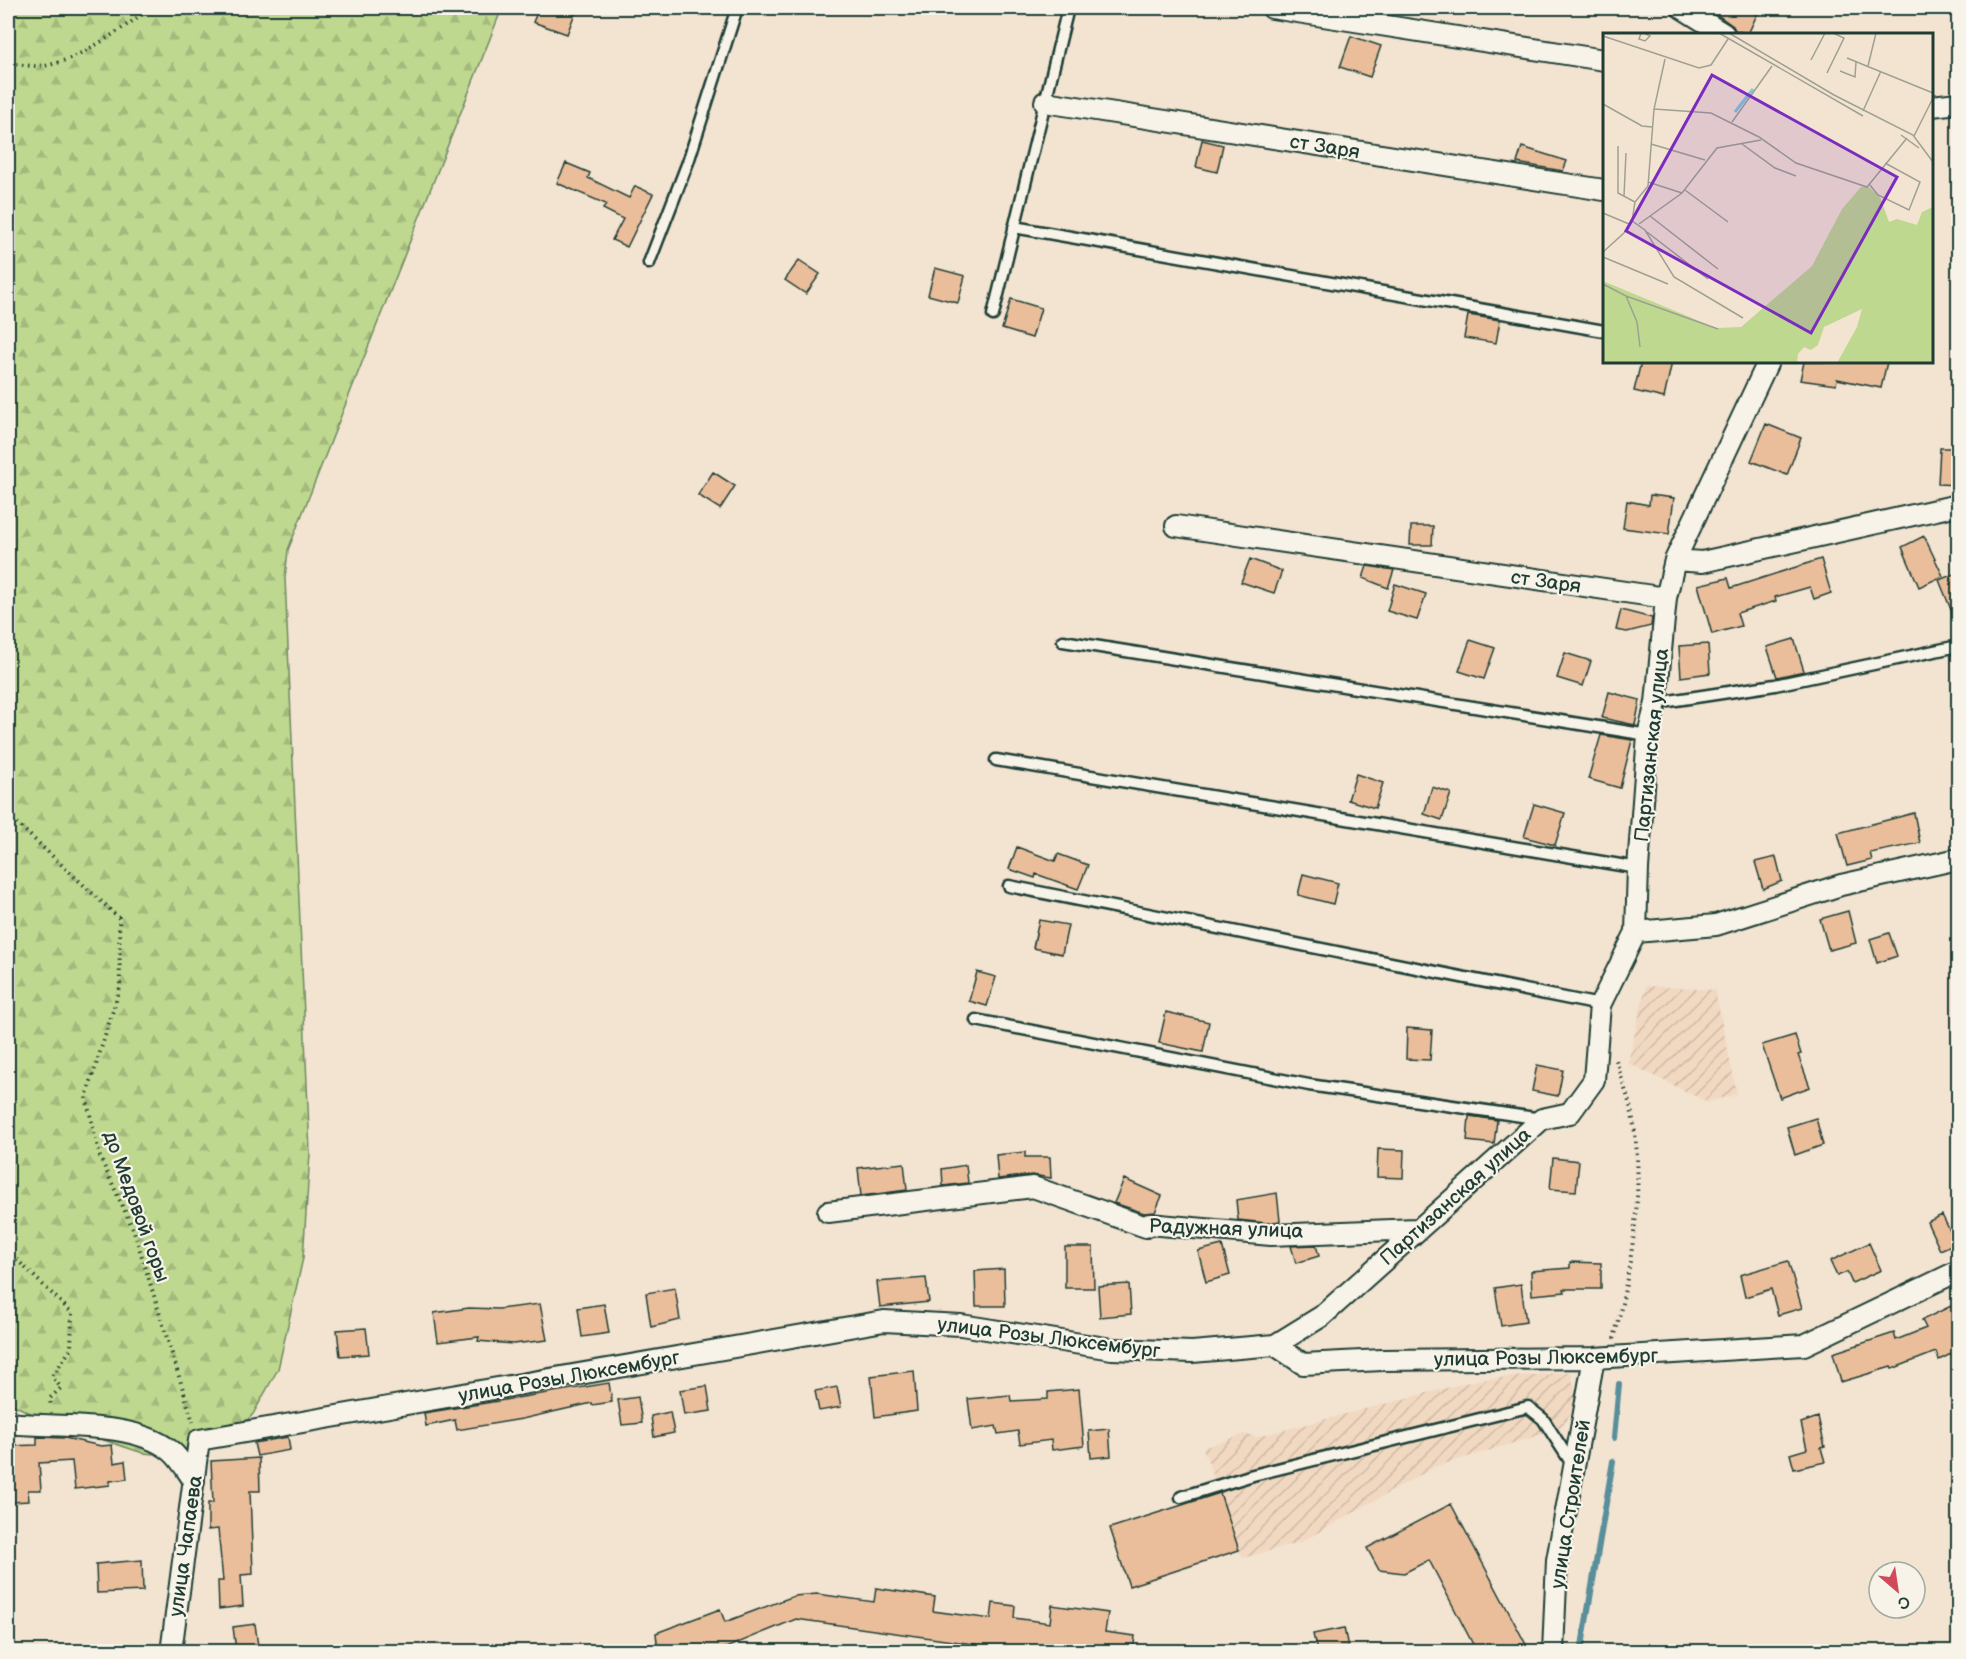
<svg xmlns="http://www.w3.org/2000/svg" width="1966" height="1659" font-family="'Balsamiq Sans',sans-serif">
	<style>
		.industrial { fill: url(#industrial-furrows) }
		.forest { fill: url(#forest-firs); stroke: #6e8a62; stroke-width: 1.5 }
		.lines { fill: none; stroke-linecap: round; stroke-linejoin: round }
		.stream { stroke: #598f9b; stroke-width: 6 }
		.building { fill: #ebbe9b; stroke: #1f3d34; stroke-width: 1.5 }
		.lane-casing { stroke: #1f3d34; stroke-width: 15 }
		.street-casing { stroke: #1f3d34; stroke-width: 24 }
		.path { stroke: #1f3d34; stroke-width: 4; stroke-dasharray: 1.5 4.5; stroke-linecap: butt }
		.lane { stroke: #f7f3e8; stroke-width: 10 }
		.street { stroke: #f7f3e8; stroke-width: 20 }
		.labels { text-anchor: middle; stroke-width: 4.5; stroke-linejoin: round; paint-order: stroke }
		.street-label { font-size: 20px; fill: #1f3d34; stroke: #f7f3e8 }
		.inset-river { fill: none; stroke: #7fc6e0; stroke-width: 3 }
		.inset-road { fill: none; stroke: #9ea192; stroke-width: 1.5 }
		.view { fill: #7b2cbf; fill-opacity: 0.15; stroke: #7b2cbf; stroke-width: 3 }
		.inset-edge { fill: none; stroke: #1f3d34; stroke-width: 3 }
	</style>
	<defs>
		<pattern id="industrial-furrows" width="10" height="10" patternUnits="userSpaceOnUse" patternTransform="scale(1.5)"><rect width="10" height="10" fill="#f1d8c1"/><path d="M-1 1l2-2M0 10L10 0M9 11l2-2" fill="none" stroke="#cebaa6"/></pattern>
		<pattern id="forest-firs" width="22" height="20" patternUnits="userSpaceOnUse" patternTransform="scale(1.5)"><rect width="22" height="20" fill="#bed88f"/><path d="M5 1l3.5 6h-7zM16 11l3.5 6h-7z" fill="#a3ba7c"/></pattern>
	</defs>
	<rect width="100%" height="100%" fill="#f3e3d1"/>
	<filter id="ink" filterUnits="userSpaceOnUse"><feTurbulence type="fractalNoise" baseFrequency=".0167" numOctaves="2"/><feDisplacementMap in="SourceGraphic" scale="12" xChannelSelector="R" yChannelSelector="G"/><feConvolveMatrix kernelMatrix="1 2 1 2 8 2 1 2 1" color-interpolation-filters="sRGB"/></filter>
	<g filter="url(#ink)">
		<path class="industrial" d="M1646 986 1715 990 1737 1094 1707 1102 1628 1063Z
			M1571 1372 1577 1404 1560 1429 1434 1467 1301 1542 1243 1558 1239 1550 1203 1448 1244 1434 1257 1437 1477 1380Z"/>
		<path class="forest" d="M8 8H502L288 550 285 578 310 1153 303 1258 278 1369 253 1414 235 1434 185 1457 143 1453 46 1421 8 1402Z"/>
		<g class="lines">
			<path class="stream" d="M1614 1438 1619 1384
				M1581 1652 1613 1461"/>
		</g>
		<path class="building" d="M539 8H577L567 34 533 22Z
			M1708 8H1760L1748 34 1735 30 1733 26Z
			M1351 36 1381 46 1370 77 1340 67Z
			M1202 140 1223 145 1217 172 1196 167Z
			M1522 147 1567 161 1563 171 1517 163Z
			M566 163 590 173 588 178 629 198 635 186 653 194 627 247 612 240 623 219 603 209 606 204 557 183Z
			M799 260 820 274 806 294 785 280Z
			M935 268 965 276 958 303 928 295Z
			M1011 299 1041 308 1032 338 1002 329Z
			M1468 315 1500 320 1496 343 1464 338Z
			M1641 362H1672L1664 398 1634 391Z
			M1804 362H1887L1881 388 1837 379 1836 385 1800 380Z
			M1766 424 1801 438 1787 475 1751 461Z
			M1940 448H1959V485L1938 484Z
			M713 472 735 486 720 509 698 495Z
			M1650 495 1674 498 1669 534 1623 528 1627 501 1649 505Z
			M1411 526H1433L1432 545H1410Z
			M1924 536 1943 576 1919 587 1902 547Z
			M1250 559 1282 571 1274 593 1241 582Z
			M1821 559 1831 593 1814 599 1810 587 1775 597 1776 601 1737 613 1741 626 1712 634 1698 585 1728 578 1731 588Z
			M1367 566 1394 570 1388 588 1363 578Z
			M1959 572V627H1958L1939 580Z
			M1395 584 1426 594 1417 620 1387 611Z
			M1621 610 1652 618 1651 626 1627 632 1616 630Z
			M1794 639 1804 671 1777 677 1767 647Z
			M1470 640 1495 648 1484 679 1459 671Z
			M1708 644 1710 673 1681 677 1679 646Z
			M1565 653 1591 661 1583 686 1557 678Z
			M1609 692 1640 700 1635 725 1602 718Z
			M1601 735 1632 740 1620 788 1588 779Z
			M1356 774 1383 783 1375 808 1348 800Z
			M1432 787 1451 793 1442 820 1424 814Z
			M1534 804 1565 813 1555 845 1524 837Z
			M1914 813 1920 843 1870 853 1872 860 1847 866 1838 833Z
			M1017 847 1055 861 1058 854 1088 865 1078 889 1036 874 1035 878 1009 869Z
			M1776 857 1782 881 1763 889 1755 862Z
			M1303 874 1338 883 1333 904 1298 895Z
			M1848 911 1856 943 1829 950 1820 919Z
			M1039 920 1068 925 1062 954 1033 948Z
			M1889 933 1897 956 1877 963 1870 939Z
			M977 972 996 977 987 1006 969 1001Z
			M1166 1012 1209 1022 1203 1052 1159 1043Z
			M1407 1028 1432 1030 1430 1060 1406 1059Z
			M1795 1035 1801 1054 1798 1055 1810 1087 1780 1098 1762 1045Z
			M1537 1065 1563 1070 1558 1096 1532 1091Z
			M1469 1116 1497 1120 1494 1144 1467 1141Z
			M1816 1118 1823 1145 1795 1155 1787 1127Z
			M1378 1149 1404 1150 1403 1178 1377 1177Z
			M1025 1152V1157H1050L1051 1178 1032 1175 998 1179 996 1155Z
			M1553 1158 1579 1161 1576 1191 1550 1189Z
			M904 1163 907 1190 861 1196 858 1168Z
			M966 1165 968 1183 943 1186 942 1169Z
			M1124 1179 1162 1196 1155 1212 1144 1213 1114 1203Z
			M1277 1193 1280 1221 1267 1223 1238 1220 1236 1200Z
			M1942 1215 1956 1243 1940 1250 1927 1222Z
			M1869 1243 1881 1270 1852 1283 1847 1272 1837 1276 1830 1261Z
			M1222 1245 1230 1275 1206 1282 1198 1251Z
			M1316 1245 1319 1256 1296 1263 1291 1246Z
			M1065 1247H1093L1094 1288H1065Z
			M1788 1261 1802 1308 1778 1315 1771 1289 1745 1297 1740 1275Z
			M1570 1262 1601 1263V1289H1564L1565 1292 1532 1295 1531 1271 1570 1268Z
			M1004 1269 1005 1306H976L975 1271Z
			M926 1278 929 1302 880 1307 877 1282Z
			M1129 1284 1131 1314 1100 1317 1098 1286Z
			M1521 1284 1526 1322 1501 1326 1495 1288Z
			M675 1288 680 1320 651 1327 646 1293Z
			M540 1304 547 1340 513 1344 478 1341 479 1337 438 1342 434 1313 469 1308 499 1309Z
			M604 1304 609 1333 582 1337 578 1308Z
			M1951 1306 1954 1313 1959 1310V1350L1939 1360 1936 1352 1892 1369 1891 1367 1841 1382 1833 1353 1894 1333 1896 1340 1926 1328 1922 1320Z
			M366 1328 369 1354 340 1356 337 1330Z
			M914 1371 917 1411 875 1417 871 1376Z
			M609 1383 612 1402 592 1405V1403L522 1419 457 1430 455 1420 426 1426 424 1413Z
			M707 1386 711 1411 684 1415 680 1390Z
			M837 1387 841 1407 819 1411 815 1391Z
			M1079 1389 1084 1446 1052 1450 1051 1440 1020 1444 1018 1431 998 1434 996 1426 972 1430 968 1399 1010 1395 1011 1401 1048 1399V1392Z
			M638 1397 642 1423 622 1425 618 1400Z
			M670 1412 674 1433 654 1437 651 1416Z
			M1818 1417 1825 1447 1821 1448 1825 1462 1794 1469 1790 1454 1807 1449 1801 1423Z
			M1109 1429 1111 1456 1091 1458 1089 1431Z
			M37 1437 65 1438 101 1446 112 1445 114 1463 125 1461 127 1479 110 1481V1485L75 1489 72 1461 39 1463 41 1490H28L29 1501 12 1502 8 1446 37 1445Z
			M288 1437 290 1450 257 1456 254 1443Z
			M259 1458 260 1491H250L253 1574 241 1575 243 1606 219 1609 218 1581H223L218 1529 208 1530V1503H213L211 1461Z
			M1220 1493 1239 1550 1129 1586 1110 1528Z
			M1451 1504 1530 1652H1477L1429 1560 1404 1573 1379 1570 1367 1548Z
			M142 1560 143 1591 97 1593 96 1564Z
			M876 1588 935 1597 933 1611 991 1619 993 1603 1015 1606 1014 1618 1050 1623 1052 1605 1108 1613 1105 1632 1135 1636 1133 1652H1030L796 1619 716 1652H658L656 1633 720 1609 725 1622 794 1596 817 1594 874 1602Z
			M255 1624 258 1646 236 1650 233 1627Z
			M1344 1628 1349 1652H1317L1313 1634Z"/>
		<g class="lines">
			<g class="lane-casing">
				<path id="lane" d="M1014 227 1604 331
					M649 263 688 162 737 8
					M993 315 1068 8
					M1063 641 1648 735
					M1656 703 1775 685 1958 646
					M996 760 1638 868
					M1009 886 1600 1005
					M976 1020 1309 1085 1542 1119
					M1181 1497 1253 1475 1528 1407 1543 1419 1574 1467"/>
			</g>
			<g class="street-casing">
				<path id="street" d="M1272 8 1604 60
					M1682 8 1724 34
					M1045 102 1604 190
					M1932 106 1958 103
					M1176 526 1666 598
					M1675 560 1702 562 1958 505
					M1636 932 1716 925 1841 885 1958 859
					M828 1212 1033 1187 1146 1227 1149 1224 1271 1235 1416 1229
					M1275 1345 1322 1316 1542 1119 1570 1113 1594 1080 1600 1005 1636 932 1638 868 1648 735 1656 703 1666 598 1675 560 1768 362
					M8 1423C54 1428 133 1420 171 1451 180 1458 187 1471 194 1481
					M171 1652 199 1440 884 1321 961 1325 1112 1349 1192 1352 1275 1345 1303 1364 1382 1360 1594 1358 1804 1345 1958 1271
					M1553 1652 1557 1560 1594 1358"/>
			</g>
			<path class="path" d="M8 61 10 64 8 148
				M10 64C21 64 33 67 43 66 77 62 124 27 151 8
				M8 815 119 918 120 988 86 1097 100 1157 134 1231 193 1422
				M8 1251 72 1313 71 1349 52 1376 61 1388 50 1398 51 1408
				M1614 1339C1631 1267 1646 1188 1632 1114 1628 1096 1621 1078 1616 1060"/>
			<use href="#lane" class="lane"/>
			<use href="#street" class="street"/>
		</g>
	</g>
	<g class="labels">
		<g class="street-label">
			<text transform="translate(1325 146) rotate(9)" y="7">ст Заря</text>
			<text transform="translate(1546 581) rotate(8)" y="7">ст Заря</text>
			<text transform="translate(1651 745) rotate(-84)" y="7">Партизанская улица</text>
			<text transform="translate(1455 1196) rotate(-42)" y="7">Партизанская улица</text>
			<text transform="translate(137 1206) rotate(70)" y="7">до Медовой горы</text>
			<text transform="translate(1226 1228) rotate(2)" y="7">Радужная улица</text>
			<text transform="translate(1049 1337) rotate(7)" y="7">улица Розы Люксембург</text>
			<text transform="translate(1546 1357) rotate(-1)" y="7">улица Розы Люксембург</text>
			<text transform="translate(569 1376) rotate(-10)" y="7">улица Розы Люксембург</text>
			<text transform="translate(1570 1504) rotate(-81)" y="7">улица Строителей</text>
			<text transform="translate(185 1546) rotate(-82)" y="7">улица Чапаева</text>
		</g>
	</g>
	<g transform="translate(1603 33)">
		<rect width="330" height="330" fill="#f3e3d1"/>
		<path d="M258 154H266L277 164 286 189 294 186 314 192 319 179 330 174V330H234L254 294 259 276 221 294 215 312 208 317 201 314 195 321 194 330H0V248L113 295 138 294 209 233 239 176Z" fill="#bed88f"/>
		<path class="inset-river" d="M132 79 150 56"/>
		<path class="inset-road" d="M38 0 36 6 42 8 47 3 41 0M116 0 260 83M126 0 231 62 310 102 330 129M0 3 96 35 108 32 125 6M244 25 330 60M208 27 222 0M265 33 273 0M237 38 252 44 253 29M224 40 241 5 230 0M0 71 39 93 49 94M51 76 108 80 156 104 193 130 264 154 304 105M260 78 278 38M129 89 169 33M298 102 316 115M311 103 330 65M48 111 102 127M139 111 172 135 193 143M15 113V160L32 169M45 149 79 160M267 152 275 162 306 177 317 149 282 130M82 157 125 189M21 163 23 120M0 180 26 191M47 183 115 236M29 188 42 197 71 244 140 285M36 191 79 160 114 115 158 107M44 199 105 246M0 219 21 200 29 188 32 169 45 153 51 76 62 26M0 224 65 251M0 251 23 263 115 296M23 263 34 289 37 314"/>
		<path class="view" d="M109 42 294 144 208 300 23 198Z"/>
		<rect width="330" height="330" class="inset-edge"/>
	</g>
	<rect width="1966" height="1659" fill="none" stroke="#f7f3e8" stroke-width="30"/>
	<rect x="15" y="15" width="1936" height="1629" fill="none" stroke="#1f3d34" stroke-width="2" filter="url(#ink)"/>
	<g transform="translate(1897 1590) rotate(151)"><circle r="28" fill="#f7f3e8" stroke="#a1aaa0" stroke-width="1.5"/>
	<path d="M0-4.5L10 22L0 15L-10 22Z" fill="#d1495b"/>
	<text y="-9" font-size="16" font-weight="bold" text-anchor="middle" fill="#1f3d34">С</text>
	</g>
</svg>
